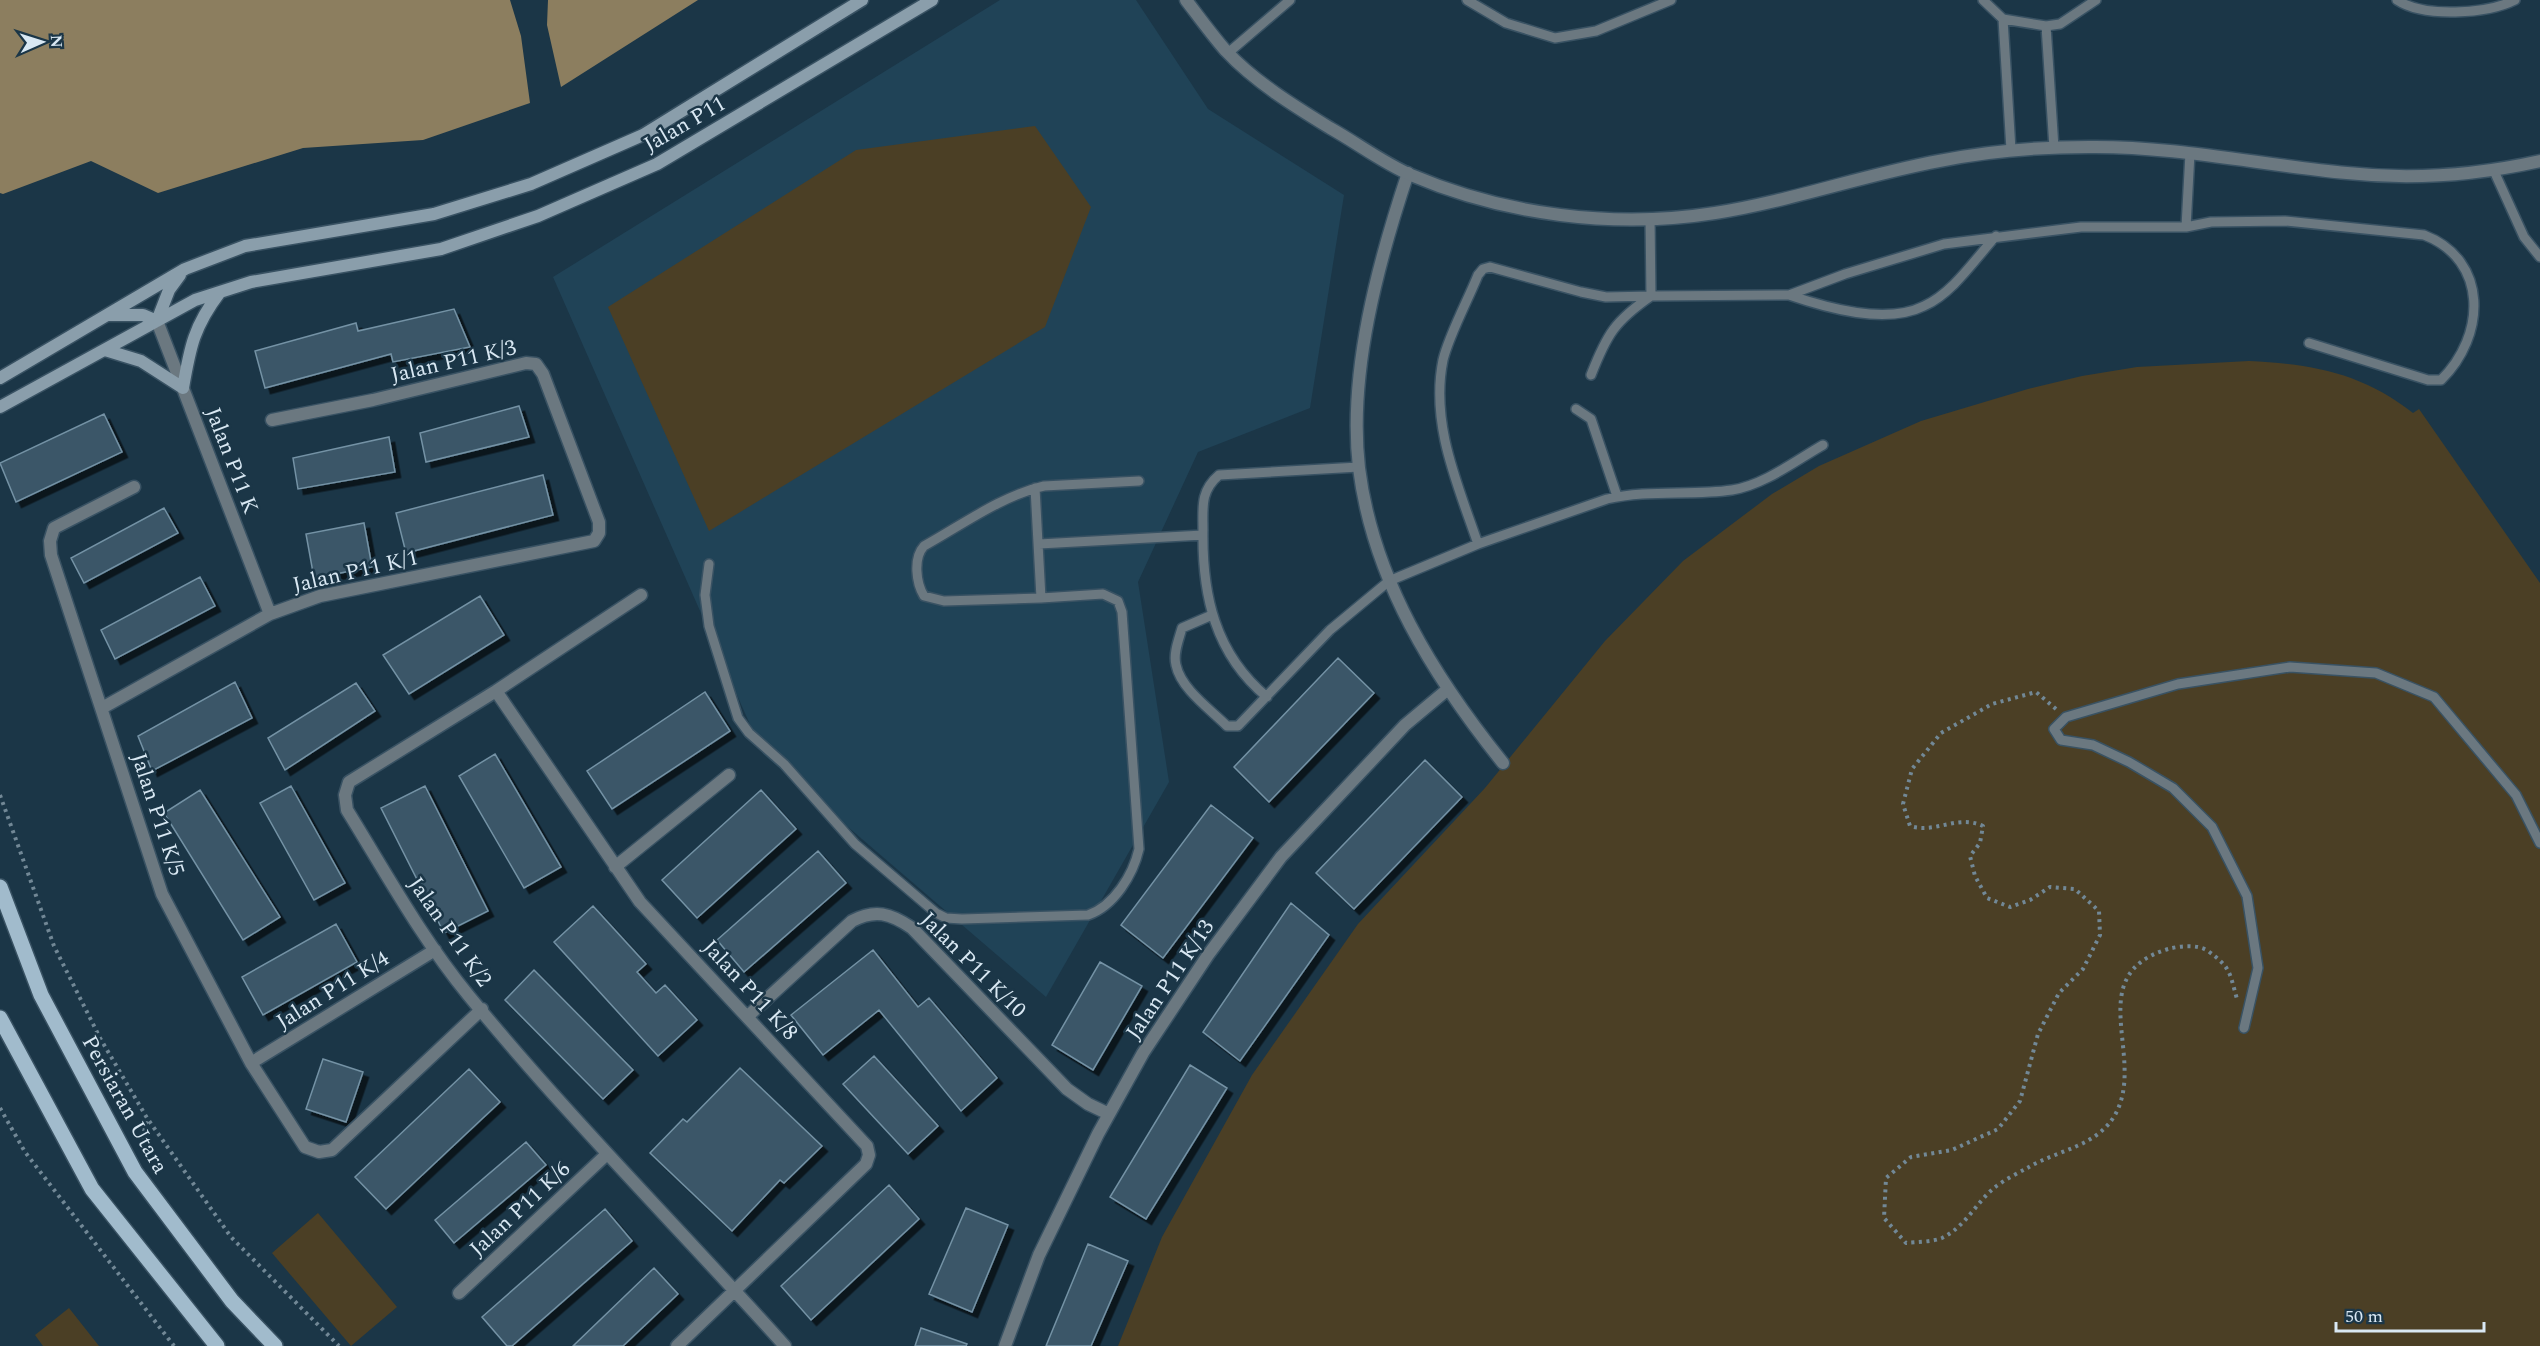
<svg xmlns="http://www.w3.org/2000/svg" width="2540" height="1346" font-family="Spectral,serif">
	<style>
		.built { fill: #204357 }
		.green { fill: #4b3f25 }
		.water { fill: #8c7e5f }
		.building { fill: #3a5768; stroke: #7492a5; stroke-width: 1.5; filter: url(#shadow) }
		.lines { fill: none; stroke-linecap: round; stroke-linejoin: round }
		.service-casing { stroke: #395263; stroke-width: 12 }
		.minor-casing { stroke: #395263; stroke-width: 15 }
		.tertiary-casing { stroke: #395263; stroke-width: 15 }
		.secondary-casing { stroke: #395263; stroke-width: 15 }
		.primary-casing { stroke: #395263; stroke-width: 18 }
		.path { stroke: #728896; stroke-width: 4; stroke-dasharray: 3 4.5; stroke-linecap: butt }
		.service { stroke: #6b7880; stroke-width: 9 }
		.minor { stroke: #6b7880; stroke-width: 12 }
		.tertiary { stroke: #6b7880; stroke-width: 12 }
		.secondary { stroke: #8a9eab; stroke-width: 12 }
		.primary { stroke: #a1bbcc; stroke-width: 15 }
		.labels { text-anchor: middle; stroke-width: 5; stroke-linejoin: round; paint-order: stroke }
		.street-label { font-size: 22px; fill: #d9e8f3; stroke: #1b3647 }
	</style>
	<defs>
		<filter id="shadow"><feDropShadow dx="5.5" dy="5.5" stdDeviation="0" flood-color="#0009"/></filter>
	</defs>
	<rect width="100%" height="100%" fill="#1b3647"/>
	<path class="built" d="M1000 0H1136L1208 109 1344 195 1310 408 1198 452 1138 582 1169 782 1046 997 763 754 553 277Z"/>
	<path class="green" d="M1035 126 1091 207 1045 327 709 531 608 307 856 150Z
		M2249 361C2312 364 2362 373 2413 413L2419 409 2540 583V1346H1118L1162 1237 1252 1075 1358 924 1485 788 1605 641 1683 561 1772 494 1819 466 1921 421 2028 389 2082 376 2137 367Z
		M318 1213 397 1307 351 1346 272 1253Z
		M69 1308 99 1346H43L35 1335Z"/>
	<path class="water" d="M0 0H510L521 36 530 103 423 140 303 148 158 193 91 161 3 194 0 193Z
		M548 0H698L561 87 547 25Z"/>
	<path class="building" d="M454 309 470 347 393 362 391 354 265 388 255 351 356 323 358 331Z
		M519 406 529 437 426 462 420 433Z
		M104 414 122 452 16 502 0 463Z
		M389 437 395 472 298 489 293 458Z
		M543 475 553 515 406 553 396 513Z
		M164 508 178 533 84 583 71 558Z
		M364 523 372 567 314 578 306 534Z
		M200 577 215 606 115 659 101 630Z
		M480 596 504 635 409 694 383 655Z
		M1338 658 1374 693 1269 802 1234 767Z
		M235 682 252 718 152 771 138 736Z
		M356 683 375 711 285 770 268 738Z
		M705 692 730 731 612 809 587 771Z
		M495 754 561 867 524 888 459 776Z
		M1425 760 1462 797 1354 909 1316 873Z
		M291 786 345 883 314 900 260 803Z
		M425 786 488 911 444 933 381 808Z
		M200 790 280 917 243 940 164 813Z
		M761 790 796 829 697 918 662 880Z
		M1211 805 1253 838 1163 958 1121 925Z
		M818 851 846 883 744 972 717 940Z
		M1291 903 1329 935 1240 1061 1203 1032Z
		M593 906 646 964 637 972 656 993 665 985 697 1020 658 1056 554 942Z
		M336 924 357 962 263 1015 242 977Z
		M873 950 918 1007 929 998 997 1078 961 1111 879 1010 823 1055 791 1015Z
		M1100 962 1142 986 1093 1070 1052 1045Z
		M534 970 633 1070 603 1099 505 1000Z
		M874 1056 938 1126 908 1154 843 1084Z
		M323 1059 363 1072 346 1122 306 1109Z
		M1190 1065 1227 1088 1146 1219 1110 1197Z
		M740 1068 822 1146 784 1183 780 1180 732 1231 650 1153 683 1119 687 1122Z
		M469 1069 500 1102 386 1209 355 1177Z
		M526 1142 546 1165 454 1243 435 1220Z
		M889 1185 919 1219 811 1320 781 1286Z
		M966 1208 1008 1225 972 1312 929 1294Z
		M605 1209 632 1241 512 1346H507L482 1317Z
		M1088 1244 1128 1261 1091 1346H1046Z
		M654 1268 678 1294 623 1346H573Z
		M921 1328 967 1344 966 1346H915Z"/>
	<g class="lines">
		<g class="service-casing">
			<path id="service" d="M1467 0 1506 23 1555 38 1596 31 1671 0
				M1983 0 2003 19 2046 26 2060 24 2096 0
				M2397 0C2424 18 2487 14 2515 0
				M2003 19 2011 150
				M2046 26 2054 148
				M1228 53 1290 0
				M2494 171 2524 237 2540 257
				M1650 218 1651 296 1789 295 1845 274 1944 244 2081 227H2186L2211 222 2285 221 2424 235C2489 260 2486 336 2441 380H2428L2309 343
				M2186 227 2190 153
				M1789 295C1827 308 1886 325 1924 306 1953 293 1975 259 1996 236
				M1591 375C1607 334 1615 321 1651 296
				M1576 409 1591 419 1617 496
				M1035 488 1041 598 944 601 924 596C916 583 913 558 924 546 962 525 1001 496 1044 486L1139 481
				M1039 544 1203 535
				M1478 544C1458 485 1430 424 1443 360 1449 335 1468 300 1478 275L1483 269 1490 267 1581 292 1606 297 1651 296
				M709 564 705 595 709 626 738 718 749 733 784 764 855 844 936 913 946 918 962 919 1088 915C1114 906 1133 875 1139 849L1122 612 1118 601 1103 594 1041 598
				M1212 615 1182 628C1179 639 1173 653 1176 665 1181 689 1210 709 1227 726H1238L1330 630 1389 581 1478 544 1607 499C1648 489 1691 496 1732 490 1764 485 1795 461 1823 445
				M1267 697C1215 654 1202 595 1203 530 1203 508 1200 491 1219 475L1359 467
				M2244 1028 2258 968 2247 896 2212 827 2173 788 2129 762 2093 745 2061 740 2054 729 2066 717 2178 684 2290 667 2376 673 2434 697 2516 795 2540 843"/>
		</g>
		<g class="minor-casing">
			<path id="minor" d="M1408 173C1378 263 1348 373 1359 468 1373 580 1434 677 1503 763
				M157 321 270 614
				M134 487 54 528 50 541 51 555 162 894 251 1063 305 1147 319 1152 332 1150 482 1009
				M641 595 496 691 349 782 345 795 347 810C386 873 422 939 469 996 569 1118 680 1229 785 1346
				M496 691 640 902 867 1146 869 1155 866 1164 677 1346
				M102 708 270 614 320 596 594 541 599 533V522L543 374 536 364 526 363 373 400 272 420
				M615 867 729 775
				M747 1017 852 921C875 909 890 913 912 928L1067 1089 1088 1104 1109 1114
				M251 1063 435 950
				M459 1293 607 1154
				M1005 1346 1039 1255 1098 1134 1143 1053 1208 955 1281 857 1405 725 1448 689"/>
		</g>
		<g class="tertiary-casing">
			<path id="tertiary" d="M1186 0C1199 17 1212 35 1226 51 1255 82 1294 106 1330 128 1357 143 1383 163 1411 175 1505 215 1614 229 1715 213 1791 201 1863 175 1939 161 1988 151 2039 147 2089 147 2176 146 2261 165 2347 173 2412 180 2477 175 2540 161"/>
		</g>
		<g class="secondary-casing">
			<path id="secondary" d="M109 315H143L157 321 169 290 180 275
				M105 350 141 361 183 388C190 347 194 326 220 292
				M0 378 185 269 245 246 434 214 531 184 643 135 862 0
				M0 407 195 300 251 282 441 249 538 216 657 164 932 0"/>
		</g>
		<g class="primary-casing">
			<path id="primary" d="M0 887 41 995 135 1172 232 1301 275 1346
				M0 1018 92 1189 217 1346"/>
		</g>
		<path class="path" d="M2056 709 2036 692 1992 704 1941 733 1912 769 1903 804 1910 826C1936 834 1957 814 1983 826L1980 843 1970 856 1975 876 1987 898 2010 907 2030 900 2050 887 2075 889 2099 911 2100 935 2083 969 2059 993 2038 1034 2020 1101 1998 1129 1952 1150 1911 1157 1886 1178 1884 1218 1906 1243C1916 1242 1932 1242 1942 1238 1965 1227 1976 1203 1994 1188 2004 1180 2018 1173 2029 1167 2058 1150 2099 1146 2116 1113 2146 1056 2081 975 2168 949 2179 946 2198 944 2208 951 2231 968 2229 971 2237 999
			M0 795 54 946 100 1038 147 1118 231 1237 339 1346
			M0 1108 25 1152 174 1346
			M141 1146 147 1118"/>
		<use href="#service" class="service"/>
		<use href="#minor" class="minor"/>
		<use href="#tertiary" class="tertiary"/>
		<use href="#secondary" class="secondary"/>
		<use href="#primary" class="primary"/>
	</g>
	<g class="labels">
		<g class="street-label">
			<text transform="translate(684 123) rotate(-30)" y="8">Jalan P11</text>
			<text transform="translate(453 360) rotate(-13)" y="8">Jalan P11 K/3</text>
			<text transform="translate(233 460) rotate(69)" y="8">Jalan P11 K</text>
			<text transform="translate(355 570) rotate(-13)" y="8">Jalan P11 K/1</text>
			<text transform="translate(159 814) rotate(72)" y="8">Jalan P11 K/5</text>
			<text transform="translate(451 931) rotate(55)" y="8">Jalan P11 K/2</text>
			<text transform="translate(974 964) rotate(45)" y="8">Jalan P11 K/10</text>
			<text transform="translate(1169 979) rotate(-56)" y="8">Jalan P11 K/13</text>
			<text transform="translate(332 989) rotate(-32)" y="8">Jalan P11 K/4</text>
			<text transform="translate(751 989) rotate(47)" y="8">Jalan P11 K/8</text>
			<text transform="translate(126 1104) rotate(61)" y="8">Persiaran Utara</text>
			<text transform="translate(519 1208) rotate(-43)" y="8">Jalan P11 K/6</text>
		</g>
	</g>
	<g transform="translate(42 42) rotate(87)" stroke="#1b3647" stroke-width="4.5" paint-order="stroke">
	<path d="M0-4.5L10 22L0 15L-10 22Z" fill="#d9e8f3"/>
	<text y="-9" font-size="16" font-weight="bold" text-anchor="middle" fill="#d9e8f3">N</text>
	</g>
	<path d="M2336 1322v9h148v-9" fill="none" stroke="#d9e8f3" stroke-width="3"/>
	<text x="2345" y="1322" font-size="18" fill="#d9e8f3" stroke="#1b3647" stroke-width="4.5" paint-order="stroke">50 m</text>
</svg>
